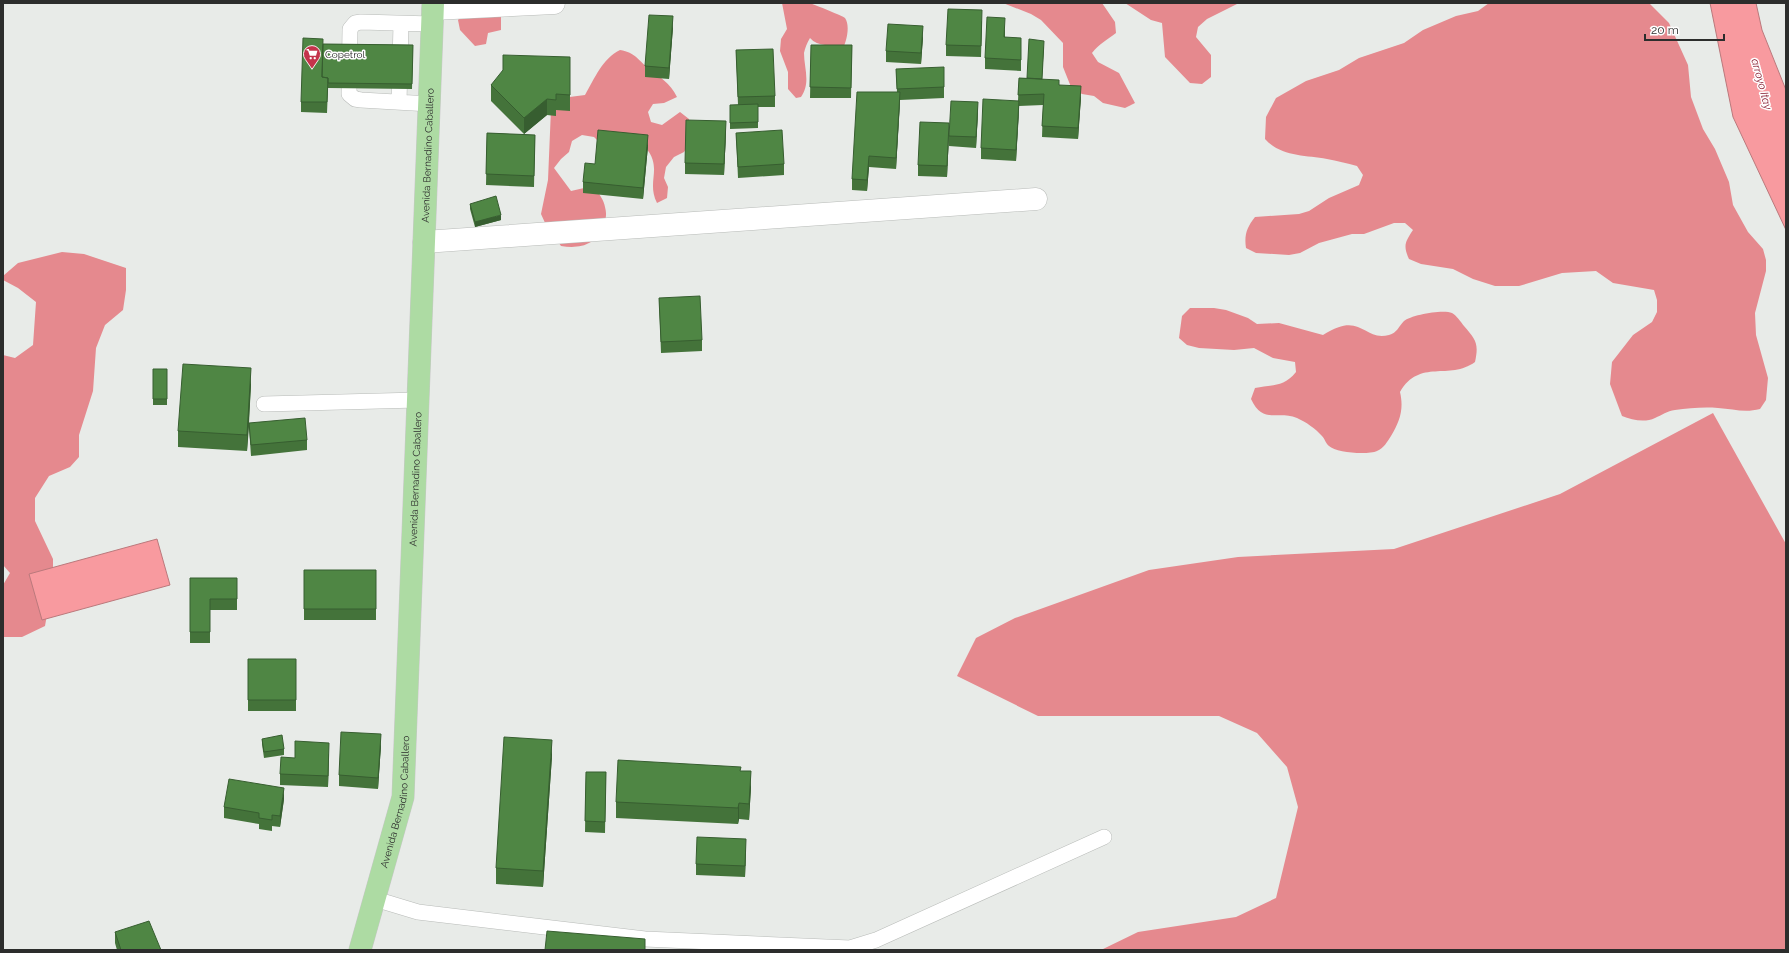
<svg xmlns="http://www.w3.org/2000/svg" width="1789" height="953" font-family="Raleway,sans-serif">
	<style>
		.forest { fill: #e5898e }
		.water { fill: #f89a9f; stroke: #bb797c }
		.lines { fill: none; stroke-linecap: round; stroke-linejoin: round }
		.service-casing { stroke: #b8bbb8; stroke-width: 16 }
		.minor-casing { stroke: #b8bbb8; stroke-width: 23 }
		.primary-casing { stroke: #c8c8c8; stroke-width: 23 }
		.service { stroke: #fff; stroke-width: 15 }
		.minor { stroke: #fff; stroke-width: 22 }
		.primary { stroke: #addba3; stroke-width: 22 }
		.wall { fill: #44733a }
		.shaded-wall { fill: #375e30 }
		.building { fill: #4f8644; stroke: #375e30 }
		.labels { text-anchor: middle; stroke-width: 3; stroke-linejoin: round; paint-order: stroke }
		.poi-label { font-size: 10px; fill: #2c2d2c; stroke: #fff; text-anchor: start }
		.street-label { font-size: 10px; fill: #2c2d2c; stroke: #fff }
		.water-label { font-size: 11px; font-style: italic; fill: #85182c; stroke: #fff }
	</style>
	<rect width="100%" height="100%" fill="#e8ebe8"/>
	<path class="forest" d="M782 3C790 3 803 1 810 3 815 5 843 16 845 18 850 25 847 39 844 46 831 45 818 47 810 38 807 43 805 48 804 53 804 68 811 83 801 97L796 98 788 89V72L780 51 781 39 787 29Z
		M1003 3H1102L1115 22 1116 33C1107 40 1099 44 1092 53L1098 62 1119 73 1135 103 1125 108 1103 103 1094 96 1082 94 1071 87 1063 67V43L1041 20 1031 14Z
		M1125 3H1239L1207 19 1198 27 1196 37 1211 55V77L1202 84 1190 83 1165 57 1162 23 1151 20Z
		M1489 3H1649L1669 23 1688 65 1691 97 1703 129 1715 149 1729 182 1733 205 1748 232 1763 249 1766 260V271L1755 313 1756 335 1768 378 1766 400 1760 409C1745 413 1733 409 1718 408 1704 407 1689 408 1675 410 1667 411 1662 415 1655 418 1645 423 1632 420 1622 416L1610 384 1612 362 1633 335 1652 322 1657 312V300L1654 290 1613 283 1596 271 1562 273 1519 286H1495L1473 279 1453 269 1421 264 1409 259C1403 246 1405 242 1413 230L1405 223H1394L1364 234H1352L1319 243 1300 253 1289 255 1256 253 1246 248C1244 235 1247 227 1255 217L1299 214 1309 211 1329 198 1359 185 1363 175 1357 166C1347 163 1337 161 1327 159 1305 155 1281 157 1265 139L1266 117 1276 98 1306 81 1339 70 1359 58 1404 43 1423 30 1456 16 1478 11Z
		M498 7 501 17V30L488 33 486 44 475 46 460 30 458 20 465 11Z
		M620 50C636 53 637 59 648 68 660 77 670 83 677 97L664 103 653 104 648 112 651 122 662 125 680 112 689 119 690 142 684 152 674 157 666 167 664 178 668 187 667 198 657 203C646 181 663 169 646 148L602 145 594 137 582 135 572 141 569 152 561 159 554 168 571 191 584 188H595C599 194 604 200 605 207 607 214 606 220 603 226 596 245 580 249 561 246L546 225 541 214 548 180 551 109 554 99 585 95C595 78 602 59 620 50Z
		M62 252 84 254 126 268V290L123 310 105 325 96 348 93 391 79 435V457L70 467 49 476 35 498V521L53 559V580L45 626 22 637H3V585L10 573 3 565V355L15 358 33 345 36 302 18 288 3 280V276L18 263Z
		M1190 308H1214L1226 310 1248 318 1257 324 1279 323 1323 335C1362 310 1363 342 1389 335 1397 333 1399 326 1404 321 1411 315 1443 309 1452 313 1456 315 1461 322 1464 326 1476 340 1479 343 1475 362 1449 381 1420 358 1400 392 1404 409 1400 421 1391 436 1387 442 1384 448 1377 451 1368 455 1336 453 1329 446 1326 444 1325 439 1322 436 1316 429 1306 422 1297 418 1277 410 1263 425 1251 399L1255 388C1272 384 1283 388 1296 372L1295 362 1273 358 1254 348 1234 350 1199 348 1187 345 1179 338 1182 316Z
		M1713 413 1786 544V950H1101L1138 932 1236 917 1276 898 1298 807 1287 767 1257 733 1219 716H1038L957 676 976 638 1015 618 1149 570 1238 557 1394 549 1560 494Z"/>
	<path class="water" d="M1710 3H1756L1762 30 1786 90V230L1733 117Z
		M157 539 170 585 42 620 29 574Z"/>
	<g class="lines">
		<g class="service-casing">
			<path id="service" d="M399 102 401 24
				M430 104 361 100 355 99 349 94 350 29 355 23 361 22 432 24
				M264 404 418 400
				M375 899 418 912 645 939 850 948 876 940 1104 837"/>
		</g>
		<g class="minor-casing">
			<path id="minor" d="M433 9 554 3
				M424 242 1036 199"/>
		</g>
		<g class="primary-casing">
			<g id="primary">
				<path id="s1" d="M360 950 403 797 433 3"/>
			</g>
		</g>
		<use href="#service" class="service"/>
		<use href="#minor" class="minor"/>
		<use href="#primary" class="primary"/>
	</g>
	<path class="wall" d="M982 21 981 57 946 56V45Z
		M673 27 669 79 645 77V66Z
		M1005 29V37L1021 49V71L985 69V58Z
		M923 37 921 64 886 62V51Z
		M323 44 413 45 412 89 328 88 327 113 301 112V102Z
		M811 45H852L851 98H810Z
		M1044 46 1042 79 1059 85 1081 97 1078 139 1042 137 1043 105 1019 106 1016 161 981 159V148L1018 101 1019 78H1027Z
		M736 50 775 96V107H758V128L730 129V105H738Z
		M896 69 944 87V98L900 100 896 169 869 167 867 191 852 190V179L897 92Z
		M570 73V111L556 110V116L547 115 524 134 491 101V85Z
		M978 112 976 148 949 146V136Z
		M726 132 724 175 685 174V163Z
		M487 133 535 135 534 187 486 185Z
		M736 133 784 164V175L738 178Z
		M949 134 947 177 918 176V165Z
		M648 146 643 199 583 193V182Z
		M470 204 501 220 475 227 470 209Z
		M659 298 702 340V351L661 353Z
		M153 369H167V405H153Z
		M251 384 249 423 307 440V450L251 456 249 427 247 451 178 447V431Z
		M304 570H376V620H304Z
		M190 578H237V610H210V643H190Z
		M248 659H296V711H248Z
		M262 739 284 749V755L264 758 262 744Z
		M381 745 378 789 339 786V775Z
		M329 754 328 787 280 785V774L295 758Z
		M552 756 543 887 496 884V868Z
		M741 771 751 787 749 820 739 819 738 824 616 818V802Z
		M586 772H606L605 833 585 832Z
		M284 799 280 827 272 826V831L259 829V824L224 818V807Z
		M746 850 745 877 696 875V864Z
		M115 932 161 950H117L115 943Z"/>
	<path class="shaded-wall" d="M673 16V27L669 79V68Z
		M923 26V37L921 64V53Z
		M1081 86V97L1078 139V128Z
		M900 92V103L896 169V158Z
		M547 99V115L524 134V118Z
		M1019 101V112L1016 161V150Z
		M978 102V112L976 148V137Z
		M726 121V132L724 175V164Z
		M949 123V134L947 177V166Z
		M648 135V146L643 199V188Z
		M869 156V167L867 191V180Z
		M501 215V220L475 227V222Z
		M251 368V384L247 451V435Z
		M381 734V745L378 789V778Z
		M552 740V756L543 887V871Z
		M329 743V754L328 787V776Z
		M751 771V787L749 820V804Z
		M284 788V799L280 827V816Z
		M739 803V819L738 824V808Z
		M746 839V850L745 877V866Z"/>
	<path class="building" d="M948 9 982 10 981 46 946 45Z
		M649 15 673 16 669 68 645 66Z
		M987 17 1005 18 1004 37 1021 38V60L985 58Z
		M888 24 923 26 921 53 886 51Z
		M303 38 323 39 322 77 328 78 327 102H301Z
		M1029 39 1044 41 1042 79 1027 78Z
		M323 44 413 45 412 84 328 83V78L322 77Z
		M811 45H852L851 88 810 87Z
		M773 49 775 96 738 97 736 50Z
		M503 55 570 57V95L556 94V100L547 99 524 118 491 85 503 70Z
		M944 67V87L897 89 896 69Z
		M1019 78 1059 80V85L1081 86 1078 128 1042 126 1044 94 1018 95Z
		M857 92H900L896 158 869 156 867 180 852 179Z
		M983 99 1019 101 1016 150 981 148Z
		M951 101 978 102 976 137 949 136Z
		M758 104V122L730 123V105Z
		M686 120 726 121 724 164 685 163Z
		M920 122 949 123 947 166 918 165Z
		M598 130 648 135 643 188 583 182 585 163 595 164Z
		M782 130 784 164 738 167 736 133Z
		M487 133 535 135 534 176 486 174Z
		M496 196 501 215 475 222 470 204Z
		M700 296 702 340 661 342 659 298Z
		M183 364 251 368 247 435 178 431Z
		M153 369H167V399H153Z
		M305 418 307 440 251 445 249 423Z
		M304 570H376V609H304Z
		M190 578H237V599H210V632H190Z
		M248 659H296V700H248Z
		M341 732 381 734 378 778 339 775Z
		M282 735 284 749 264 752 262 739Z
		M504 737 552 740 543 871 496 868Z
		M295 741 329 743 328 776 280 774 281 757 295 758Z
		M618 760 741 767 740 771H751L749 804 739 803 738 808 616 802Z
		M586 772H606L605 822 585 821Z
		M229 779 284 788 280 816 272 815V820L259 818V813L224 807Z
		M697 837 746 839 745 866 696 864Z
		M149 921 161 950H121L115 932Z
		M547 931 645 939V950H545Z"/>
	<defs>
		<g id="supermarket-pin" transform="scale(0.9)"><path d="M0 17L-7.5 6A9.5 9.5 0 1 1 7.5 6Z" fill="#c4344b" stroke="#fff"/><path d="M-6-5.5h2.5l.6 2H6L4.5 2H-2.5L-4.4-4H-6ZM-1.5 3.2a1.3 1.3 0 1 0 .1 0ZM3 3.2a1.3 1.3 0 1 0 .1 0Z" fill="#fff"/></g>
	</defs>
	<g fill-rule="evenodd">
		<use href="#supermarket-pin" x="312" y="54"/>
	</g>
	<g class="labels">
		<g class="poi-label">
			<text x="325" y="58">Copetrol</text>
		</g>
		<g class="street-label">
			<text dy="4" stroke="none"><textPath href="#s1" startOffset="801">Avenida Bernadino Caballero</textPath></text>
			<text dy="4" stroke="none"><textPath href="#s1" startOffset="477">Avenida Bernadino Caballero</textPath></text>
			<text dy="4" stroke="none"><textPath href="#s1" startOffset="153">Avenida Bernadino Caballero</textPath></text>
		</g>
		<g class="water-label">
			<text transform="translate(1762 84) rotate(75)" y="4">arroyo Itay</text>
		</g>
	</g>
	<rect width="1789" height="953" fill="none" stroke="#2c2d2c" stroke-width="8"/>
	<path d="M1645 34v6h79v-6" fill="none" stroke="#2c2d2c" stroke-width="2"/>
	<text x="1651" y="34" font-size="12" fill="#2c2d2c" stroke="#ffffff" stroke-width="3" paint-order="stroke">20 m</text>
</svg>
